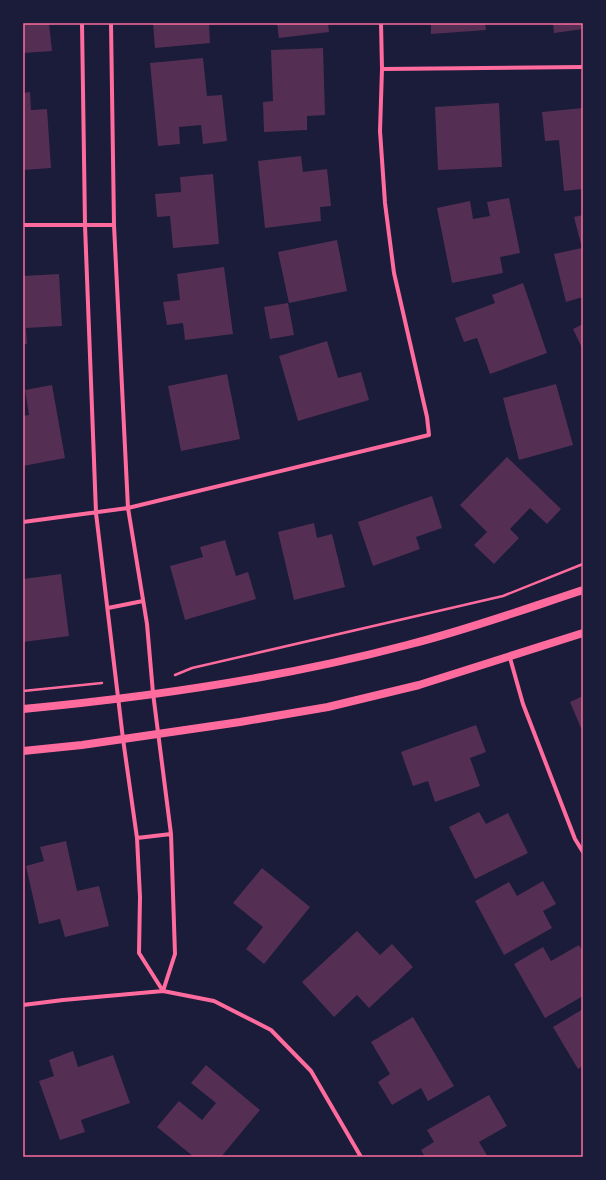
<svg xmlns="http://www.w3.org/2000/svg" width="606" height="1180" font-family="'Golos Text',sans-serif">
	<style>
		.building { fill: #542f53 }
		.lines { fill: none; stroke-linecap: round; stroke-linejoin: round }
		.path { stroke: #ff6b9d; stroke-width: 2.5 }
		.minor { stroke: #ff6b9d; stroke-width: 4 }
		.secondary { stroke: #ff6b9d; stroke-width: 8 }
		.neatline { fill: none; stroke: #ff6b9d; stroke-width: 1.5 }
	</style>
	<rect width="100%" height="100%" fill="#1b1b3a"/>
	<path class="building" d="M23 23H49L52 51 23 53Z
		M153 23H209L210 43 155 48Z
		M277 23H328L329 32 279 38Z
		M431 23H485L486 30 431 34Z
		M553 23H583V29L554 33Z
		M323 48 325 115 307 116V130L264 132 263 102 273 101 271 50Z
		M203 58 207 96 222 95 227 141 203 144 201 125 179 127 180 144 158 146 150 63Z
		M30 92 31 110 47 109 51 168 23 170V93Z
		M499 103 502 167 438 170 435 107Z
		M583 108V189L564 191 559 140 545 141 542 112Z
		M301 156 303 172 327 169 331 206 320 207 321 221 265 228 258 161Z
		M213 174 219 244 173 248 170 216 157 217 155 194 181 192 180 177Z
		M509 198 520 253 500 257 503 273 452 283 437 208 470 201 473 219 490 216 487 202Z
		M583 215V297L566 302 554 254 582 248 574 217Z
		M337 240 347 291 289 303 278 252Z
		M224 267 233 334 185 340 183 323 167 325 163 302 180 300 177 274Z
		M59 274 62 326 26 328 27 344H23V276Z
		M523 283 547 353 490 374 477 338 464 342 455 318 495 303 492 295Z
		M288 303 294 335 270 339 264 307Z
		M583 324V350L573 329Z
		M327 341 338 378 361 372 369 400 298 421 279 356Z
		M227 374 240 439 181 451 168 386Z
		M556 384 573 445 519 460 503 398Z
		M52 385 65 458 23 466V416L29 415 25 390Z
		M507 457 561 509 547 524 530 508 510 529 519 538 494 564 474 545 487 532 460 505Z
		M432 496 442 528 416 537 420 549 373 566 358 522Z
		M314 523 317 538 332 534 345 587 294 600 278 532Z
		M225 540 236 576 248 572 256 599 185 620 170 566 203 557 200 547Z
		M61 574 69 636 23 642V579Z
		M583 696V727L581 728 570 702Z
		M476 725 486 752 470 758 480 786 435 802 428 781 413 786 401 752Z
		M479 812 486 824 508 813 528 853 475 879 449 827Z
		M66 841 77 891 99 886 109 926 65 937 60 919 39 924 26 866 44 861 40 847Z
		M262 868 310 907 264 964 246 949 263 927 233 903Z
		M543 881 556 904 543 911 552 928 504 955 475 901 509 882 517 896Z
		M357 931 380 955 392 944 413 967 369 1008 357 995 334 1017 302 982Z
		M579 945 583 952V975L581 976 583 980V996L545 1018 514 964 543 947 551 961Z
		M583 1009V1066L578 1069 553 1027Z
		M413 1017 454 1086 428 1101 421 1088 392 1105 378 1082 390 1074 371 1042Z
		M73 1051 78 1067 113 1055 130 1103 81 1120 85 1132 60 1140 39 1081 54 1076 49 1060Z
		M206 1065 260 1110 221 1157H194L157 1127 179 1101 202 1120 216 1103 191 1083Z
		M489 1095 507 1126 479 1142 488 1157H425L421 1150 434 1142 427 1130Z"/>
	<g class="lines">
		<path class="path" d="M175 675 192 668 503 596 583 564
			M23 691 102 683"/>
		<path class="minor" d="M82 23 85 225 96 513 123 739 137 838 140 897 139 953 163 991
			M111 23 114 225 128 508 147 624 153 693 171 834 175 954 163 991
			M382 69 583 67
			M23 225H114
			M23 522 128 508 429 435 427 417 394 273 385 203 380 131 382 69 381 23
			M108 608 143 601
			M510 658 523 704 575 839 583 852
			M137 838 171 834
			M23 1005 63 1000 163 991 214 1001 271 1030 311 1071 361 1157"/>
		<path class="secondary" d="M23 709C152 697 282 678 407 645 467 630 525 609 583 590
			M23 751 82 745 240 722 328 707 419 685 583 633"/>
	</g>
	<rect width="606" height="1180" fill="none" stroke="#1b1b3a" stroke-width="48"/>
	<rect x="24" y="24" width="558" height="1132" class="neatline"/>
</svg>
